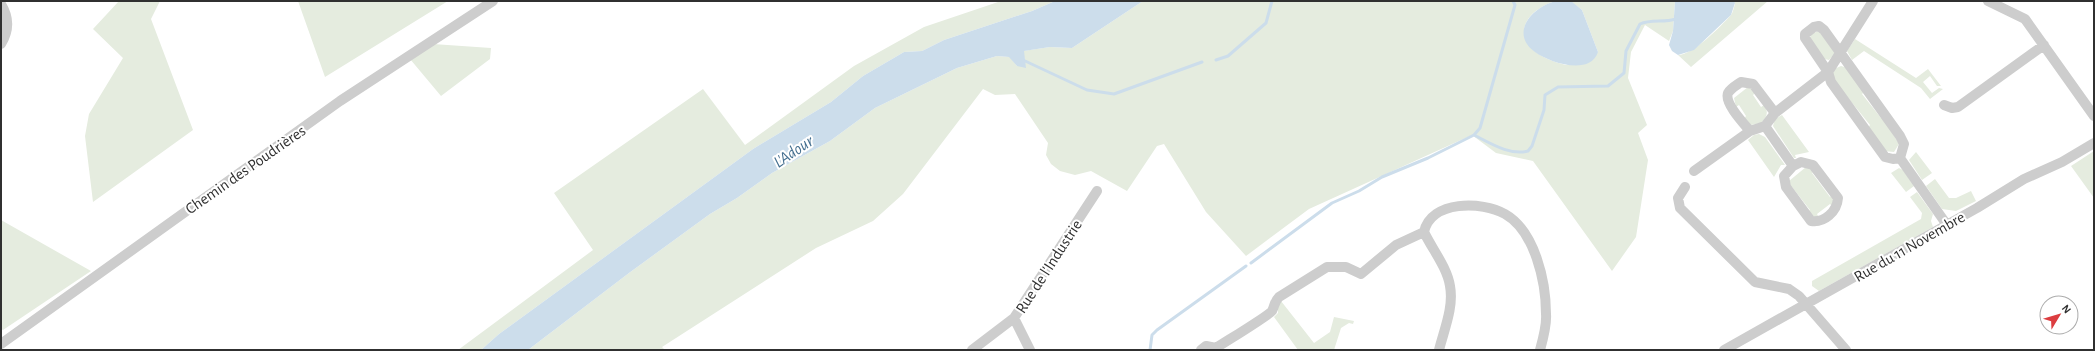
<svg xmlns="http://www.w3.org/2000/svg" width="2095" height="351" font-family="'Alegreya Sans',sans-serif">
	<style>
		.green { fill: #e5ecdf }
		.water { fill: #ccddeb }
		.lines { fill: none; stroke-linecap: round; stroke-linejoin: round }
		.stream { stroke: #ccddeb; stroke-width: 3 }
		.minor { stroke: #cdcdcd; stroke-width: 10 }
		.labels { text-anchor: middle; stroke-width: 4; stroke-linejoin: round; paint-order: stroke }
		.street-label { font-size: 16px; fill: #303030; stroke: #fff }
		.water-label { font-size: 17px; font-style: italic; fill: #426d8e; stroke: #fff }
	</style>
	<rect width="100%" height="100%" fill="#fff"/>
	<path class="green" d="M119 1H160L151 19 193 130 93 202 85 136 89 114 123 58 93 29Z
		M298 1H448L325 77Z
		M1001 1H1055L1032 11 944 40 922 51 904 52 863 76 831 102 753 149 499 334 481 350H458L593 250 554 193 703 89 745 145 854 66 924 27Z
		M1143 1H1556C1537 6 1514 24 1529 45 1536 56 1554 62 1566 65L1598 52 1582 10 1570 1H1675L1673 31 1669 41 1645 25 1631 52 1628 78 1647 125 1638 133 1648 160 1636 237 1612 271 1533 161 1496 153 1472 135 1309 209 1246 256 1206 212 1164 144 1157 146 1127 191 1091 171 1075 175 1060 171 1051 164 1046 155 1048 143 1015 94 995 95 983 89 903 194 873 221 816 248 662 347 665 350H528L629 273 710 214 737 198 772 173 830 141 875 108 957 68 997 56 1010 57 1017 66 1025 62 1023 51 1050 47 1072 48Z
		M1734 1H1768L1691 67 1678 55C1693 55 1721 26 1731 15 1733 12 1734 7 1735 4Z
		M1819 31 1835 53 1829 60 1824 59 1810 38 1811 34Z
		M1855 39 1916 78 1928 69 1941 86H1937L1930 76 1923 82 1932 93 1939 88 1943 89 1930 99 1921 88 1864 51 1852 60 1847 51Z
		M433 44 491 48 490 59 441 96 410 59Z
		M1841 66 1848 68 1865 91 1862 94 1881 118 1883 117 1899 144 1894 152 1884 151 1868 128 1870 125 1832 78 1834 69Z
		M1748 87 1756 92 1753 95 1761 107 1764 105C1769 112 1767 117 1761 123L1751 125 1744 119 1746 116 1739 105 1736 107 1734 98Z
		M1782 115 1809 152 1795 155 1796 158H1794L1773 126 1775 119Z
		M1759 134 1765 137 1785 165H1781L1774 177 1748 140 1754 135Z
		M2094 151V198L2071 166Z
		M1916 152 1932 173 1922 180 1909 160Z
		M1806 167 1815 170 1812 173 1830 197 1832 195 1834 198 1833 207 1830 204 1817 214 1819 218H1816L1807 212 1810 210 1792 187 1790 189 1789 181Z
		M1899 168 1903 170 1914 186 1906 192 1891 173Z
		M1935 179 1949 198H1956L1971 191 1976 201 1956 211 1942 209 1926 186Z
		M1917 192 1933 214 1931 221 1933 227 1819 291 1812 286V281L1921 219 1922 213 1910 197Z
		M1 220 91 271 3 330 1 329Z
		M1281 301 1314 343 1330 332 1334 317 1354 321 1353 324 1349 323 1341 328 1334 350H1298L1274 317 1278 313V304Z"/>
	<path class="water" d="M1055 1H1143L1072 48 1050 47 1024 51 1026 68 1017 66 1009 57 997 56 957 68 875 108 830 141 772 173 737 198 710 214 629 273 528 350H481L499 334 753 149 831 102 863 76 904 52 922 51 944 40 1032 11Z
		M1556 1H1571L1582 10 1598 52C1590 76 1550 63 1535 52 1509 33 1532 7 1556 1Z
		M1675 1H1734L1735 3 1731 15 1694 50 1678 55 1672 51 1669 45 1673 31Z"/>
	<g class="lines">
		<path class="stream" d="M1023 60 1087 90 1114 94 1202 62
			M1216 60 1228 56 1266 23 1272 1
			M1474 135C1490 143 1510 156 1528 151L1532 146 1544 110 1545 95 1558 87 1608 86 1624 73 1626 51 1640 24C1651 19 1664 23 1676 19
			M1251 263 1332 203 1359 191 1382 177 1428 158 1474 135 1480 128 1515 5 1513 1
			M1150 350 1152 335 1157 330 1246 266"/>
		<path class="minor" d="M1988 1 2025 19 2094 116
			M1 4C9 17 9 31 1 44
			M1819 26 1824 30 1900 136 1904 144 1900 158 1893 159 1885 157 1831 82 1828 72 1805 38V34L1814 27Z
			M1944 105 1952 108 1958 107 2044 45
			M1765 126 1793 166 1801 162 1813 165 1838 198C1837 212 1824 223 1811 221L1786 187 1784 176 1793 166
			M1750 131C1744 124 1724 103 1728 93 1731 88 1737 85 1741 82L1753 84 1775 113
			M1900 158 1947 225
			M1694 171 1750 131 1765 126 1775 113 1828 72 1873 1
			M1685 187 1678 198 1680 208 1755 282 1789 289 1799 296 1846 350
			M1014 318 1030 350
			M1 344 340 101 493 1
			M972 350 1014 318 1097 191
			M1201 350 1206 346 1216 348C1225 342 1268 316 1272 311 1275 305 1274 302 1279 297L1327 267H1346L1361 274 1396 245 1424 232
			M1439 350C1444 330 1454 307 1450 286 1447 267 1432 249 1424 232 1431 200 1482 201 1505 214 1535 231 1546 282 1546 314 1547 325 1543 339 1540 350
			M1724 350 1977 208 2024 179 2062 162 2094 143"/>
	</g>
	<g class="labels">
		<g class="street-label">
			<text transform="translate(245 169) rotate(-35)" y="6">Chemin des Poudrières</text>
			<text transform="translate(1909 246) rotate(-30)" y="6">Rue du 11 Novembre</text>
			<text transform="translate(1048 266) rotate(-57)" y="6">Rue de l'Industrie</text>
		</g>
		<g class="water-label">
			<text transform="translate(793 151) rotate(-34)" y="6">L'Adour</text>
		</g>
	</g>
	<rect width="2095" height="351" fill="none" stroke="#303030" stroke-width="4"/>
	<g transform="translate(2059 315) rotate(52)"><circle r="19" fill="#ffffff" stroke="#acacac"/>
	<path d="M0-3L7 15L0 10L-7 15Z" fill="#dc3d40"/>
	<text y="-6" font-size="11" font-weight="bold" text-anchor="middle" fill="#303030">N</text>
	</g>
</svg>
